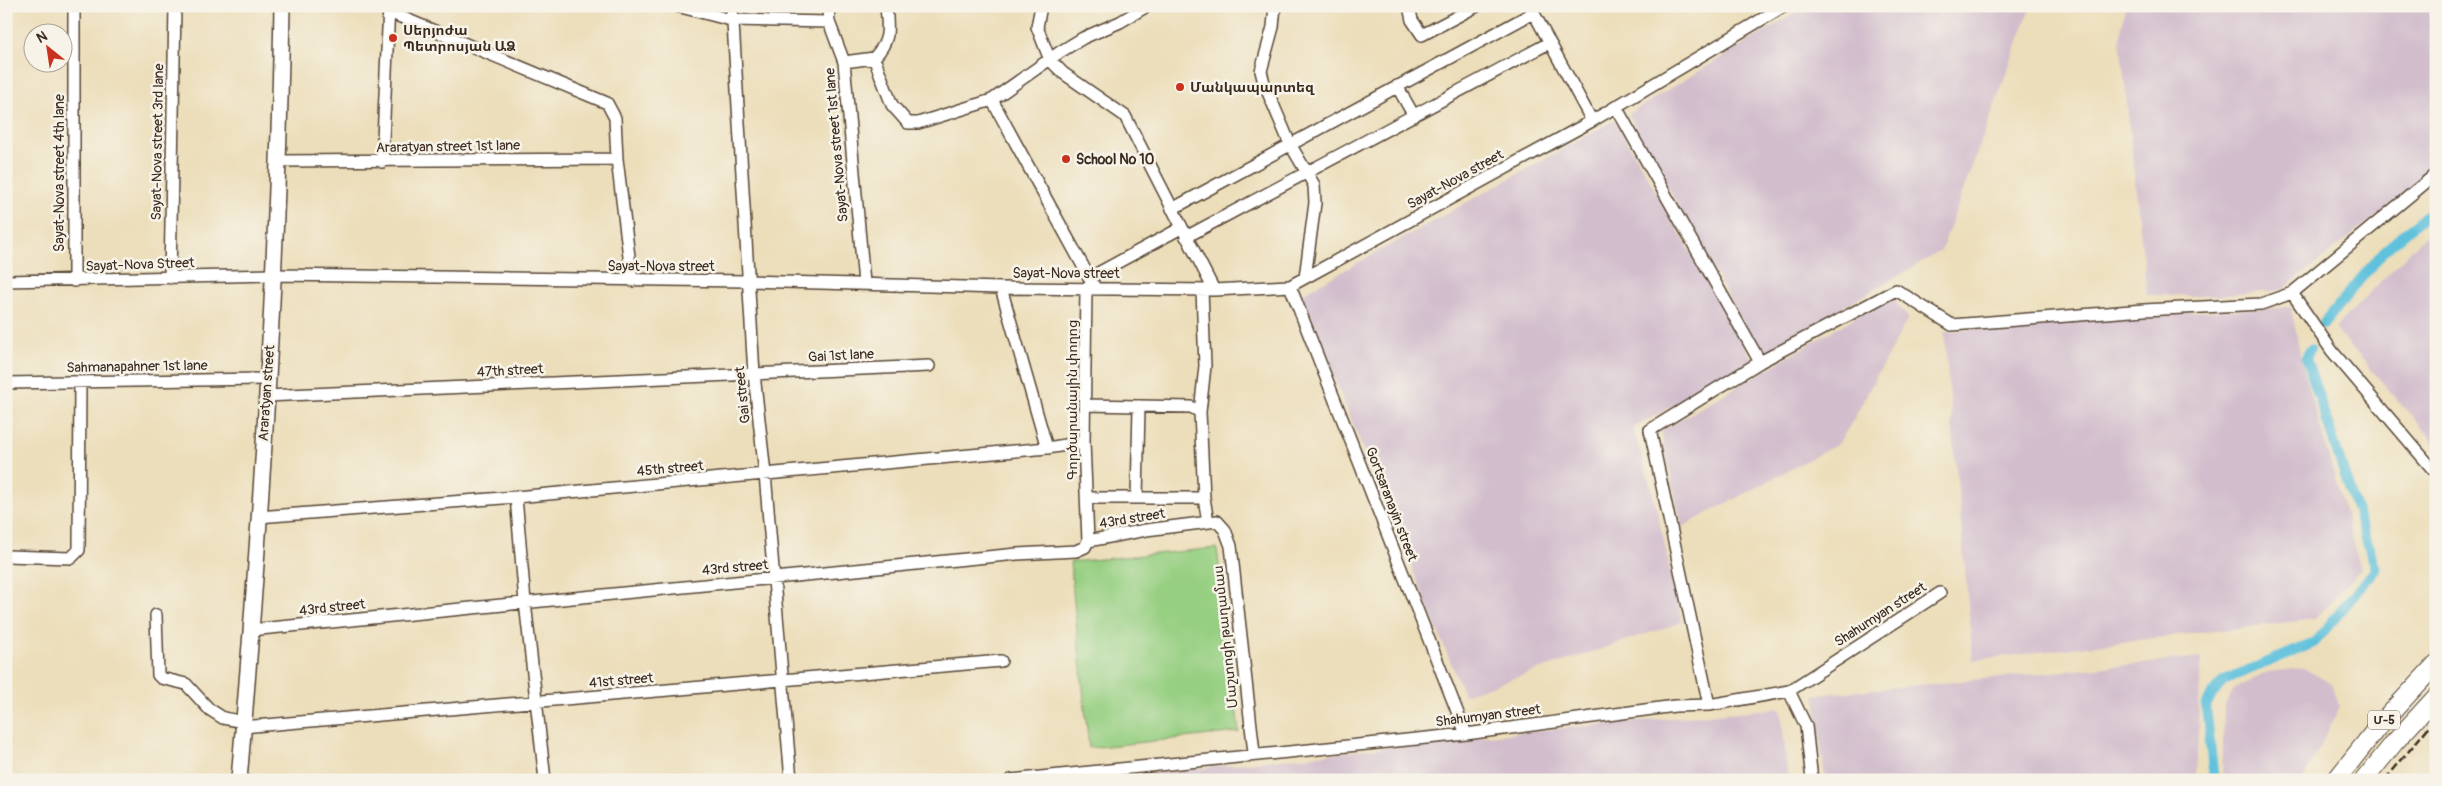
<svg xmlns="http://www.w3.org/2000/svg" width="2442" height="786" font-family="Pangolin,'Noto Sans Armenian',sans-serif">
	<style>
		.industrial { fill: #d1bdcc }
		.green { fill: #96cf81; stroke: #687c50 }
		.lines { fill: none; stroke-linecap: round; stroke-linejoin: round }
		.stream { stroke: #5ec1dc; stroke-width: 2.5 }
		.canal { stroke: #5ec1dc; stroke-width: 10 }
		.minor-casing { stroke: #564535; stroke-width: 14 }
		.major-casing { stroke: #564535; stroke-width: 18 }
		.highway-casing { stroke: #564535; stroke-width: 20 }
		.minor { stroke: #fff; stroke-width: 11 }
		.major { stroke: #fff; stroke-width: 15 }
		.highway { stroke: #fff; stroke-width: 18 }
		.rail { stroke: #3b2a1e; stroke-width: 2.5; stroke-dasharray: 8 4; stroke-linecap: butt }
		.poi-dot { fill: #c8321e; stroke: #f7f3e8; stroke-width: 2 }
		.labels { text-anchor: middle; stroke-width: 5; stroke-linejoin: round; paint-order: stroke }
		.shield { fill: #f7f3e8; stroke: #73665b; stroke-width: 1 }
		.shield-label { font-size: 12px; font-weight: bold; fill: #3b2a1e }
		.poi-label { font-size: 14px; font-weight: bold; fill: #3b2a1e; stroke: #f7f3e8; text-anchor: start }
		.street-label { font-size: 14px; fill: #3b2a1e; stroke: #f7f3e8 }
	</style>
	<rect width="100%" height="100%" fill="#f7f3e8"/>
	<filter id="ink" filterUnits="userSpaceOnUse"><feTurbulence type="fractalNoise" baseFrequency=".02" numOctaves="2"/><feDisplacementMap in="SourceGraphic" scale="10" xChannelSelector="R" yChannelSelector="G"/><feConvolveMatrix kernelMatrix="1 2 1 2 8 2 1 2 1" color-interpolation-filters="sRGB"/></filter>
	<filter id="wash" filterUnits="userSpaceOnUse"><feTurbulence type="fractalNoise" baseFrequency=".0096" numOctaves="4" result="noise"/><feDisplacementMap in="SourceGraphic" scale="20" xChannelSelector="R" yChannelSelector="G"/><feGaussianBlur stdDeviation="1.12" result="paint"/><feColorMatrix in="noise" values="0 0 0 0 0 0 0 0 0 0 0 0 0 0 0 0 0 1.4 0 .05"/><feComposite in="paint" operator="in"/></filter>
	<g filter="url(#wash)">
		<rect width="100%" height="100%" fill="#ecdeba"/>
		<path class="industrial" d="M1807 6H2031L1941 251 1760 355 1628 114Z
			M2125 6H2436V168L2283 290 2216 296 2147 295 2120 39Z
			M1615 120 1753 361 1633 428 1654 498 1682 622 1464 695 1300 295Z
			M2436 225V442L2435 443 2335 328Z
			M1893 298 1908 318 1852 422 1838 444 1682 527 1661 431 1861 314Z
			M2291 307 2302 363 2361 569 2315 619 1973 660 1944 332 2152 314Z
			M2201 658 2196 780H1825L1815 695Z
			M2303 668 2332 684 2340 707 2303 780H2222L2224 707 2234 689 2268 672Z
			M1781 708 1788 780H1095L1533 731Z"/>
		<path class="green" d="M1217 548 1239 732 1089 748 1070 562Z"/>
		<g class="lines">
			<path class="stream" d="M2435 780 2436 779"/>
			<path class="canal" d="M2323 324 2384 251 2436 207
				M2214 780 2206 706 2212 694 2224 680 2314 643 2376 569 2306 358 2310 350"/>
		</g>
	</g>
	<g filter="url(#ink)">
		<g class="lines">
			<g class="minor-casing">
				<path id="minor" d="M677 6 731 20 829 22
					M732 6 754 374 765 474 791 780
					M828 6 829 22 844 62 864 283
					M1041 6 1037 27 1050 60 1063 73 1125 116 1214 290
					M1275 6 1273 27 1261 71 1264 83 1290 144 1314 185 1315 203 1305 278
					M1409 6 1412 20 1422 35 1477 6
					M1530 6 1592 121
					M389 12 607 103 615 118 617 159 632 281
					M874 58 892 105 908 123H918L992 100
					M844 62 874 58C891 39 888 30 886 6
					M1397 86 1414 116
					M1616 107 1760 362
					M279 161 617 159
					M382 162 389 6
					M2436 174 2292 293 2332 351 2436 473
					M1172 209 1533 13
					M1186 237 1549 43
					M170 278 175 6
					M1089 278 1181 228
					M6 281 274 275 748 281 1001 288 1214 290 1290 286 1592 121 1784 6
					M74 281V6
					M1290 286 1466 734
					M1001 288 1047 448
					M1086 288 1084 442 1088 541
					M1095 288 992 100 1060 52 1083 38 1120 22 1147 6
					M6 383 267 379
					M266 396 929 366
					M1086 405 1191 407 1200 412 1204 498 1208 522
					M1200 412 1205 366 1202 290
					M516 497 525 602 545 780
					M1088 498H1204
					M1137 498 1139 406
					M258 517 516 497 1047 448 1084 442
					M6 556 71 558 79 550 80 382
					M156 615 158 675 161 678 186 684 209 709 223 718 244 722
					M250 630 1017 554 1076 551 1085 547 1088 541 1146 530 1217 521 1225 530 1231 546 1254 753
					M1789 691 1806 726 1812 780
					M1709 705 1650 430 1760 362 1896 290 1952 325 2144 310 2261 304 2292 293
					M243 727 1001 661
					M1011 780 1466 734 1675 706 1709 705 1789 691 1940 593"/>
			</g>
			<g class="major-casing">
				<path id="major" d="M239 780C261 523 278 264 282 6"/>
			</g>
			<g class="highway-casing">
				<path id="highway" d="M2336 780 2377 728 2436 664
					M2364 780 2394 743 2436 697"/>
			</g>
			<use href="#minor" class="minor"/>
			<use href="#major" class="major"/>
			<use href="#highway" class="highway"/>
			<path class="rail" d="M2385 780 2436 718"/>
		</g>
	</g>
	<g class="poi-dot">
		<circle cx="393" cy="38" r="5"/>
		<circle cx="1180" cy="87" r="5"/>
		<circle cx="1066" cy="159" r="5"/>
	</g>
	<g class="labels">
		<rect class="shield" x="2368" y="710.5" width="32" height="19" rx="4"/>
		<g class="shield-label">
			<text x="2384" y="724">Մ-5</text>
		</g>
		<g class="poi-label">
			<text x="403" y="35">Սերյոժա<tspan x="403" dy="16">Պետրոսյան ԱՁ</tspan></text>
			<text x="1190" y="92">Մանկապարտեզ</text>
			<text x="1076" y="164">School No 10</text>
		</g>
		<g class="street-label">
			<text transform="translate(157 142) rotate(-89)" y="5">Sayat-Nova street 3rd lane</text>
			<text transform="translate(836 145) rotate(-95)" y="5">Sayat-Nova street 1st lane</text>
			<text transform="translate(448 146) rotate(-1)" y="5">Araratyan street 1st lane</text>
			<text transform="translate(59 173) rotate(-90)" y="5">Sayat-Nova street 4th lane</text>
			<text transform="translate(1455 179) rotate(-29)" y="5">Sayat-Nova street</text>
			<text transform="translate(140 264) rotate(-2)" y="5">Sayat-Nova Street</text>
			<text x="661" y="271">Sayat-Nova street</text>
			<text x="1066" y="278">Sayat-Nova street</text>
			<text transform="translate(841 355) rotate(-3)" y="5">Gai 1st lane</text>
			<text transform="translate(137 366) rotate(-1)" y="5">Sahmanapahner 1st lane</text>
			<text transform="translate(510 370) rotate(-3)" y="5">47th street</text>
			<text transform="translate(266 393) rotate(-86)" y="5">Araratyan street</text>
			<text transform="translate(742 395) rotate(-96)" y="5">Gai street</text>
			<text transform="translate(1072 400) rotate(-90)" y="5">Գործարանային փողոց</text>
			<text transform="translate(670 468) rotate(-5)" y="5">45th street</text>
			<text transform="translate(1392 504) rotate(69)" y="5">Gortsaranayin street</text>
			<text transform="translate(1132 518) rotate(-9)" y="5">43rd street</text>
			<text transform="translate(735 567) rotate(-5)" y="5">43rd street</text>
			<text transform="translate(332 607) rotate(-6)" y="5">43rd street</text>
			<text transform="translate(1880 614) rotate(-33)" y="5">Shahumyan street</text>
			<text transform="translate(1225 637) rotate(-96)" y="5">Մաշտոցի թաղամաս</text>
			<text transform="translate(621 680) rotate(-5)" y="5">41st street</text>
			<text transform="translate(1488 715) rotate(-7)" y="5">Shahumyan street</text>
		</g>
	</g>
	<rect width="2442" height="786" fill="none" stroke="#f7f3e8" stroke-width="25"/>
	<g transform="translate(48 48) rotate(330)"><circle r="24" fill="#f7f3e8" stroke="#aca397"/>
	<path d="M0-4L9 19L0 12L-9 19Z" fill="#c8321e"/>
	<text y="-8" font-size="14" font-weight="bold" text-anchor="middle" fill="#3b2a1e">N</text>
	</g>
</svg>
